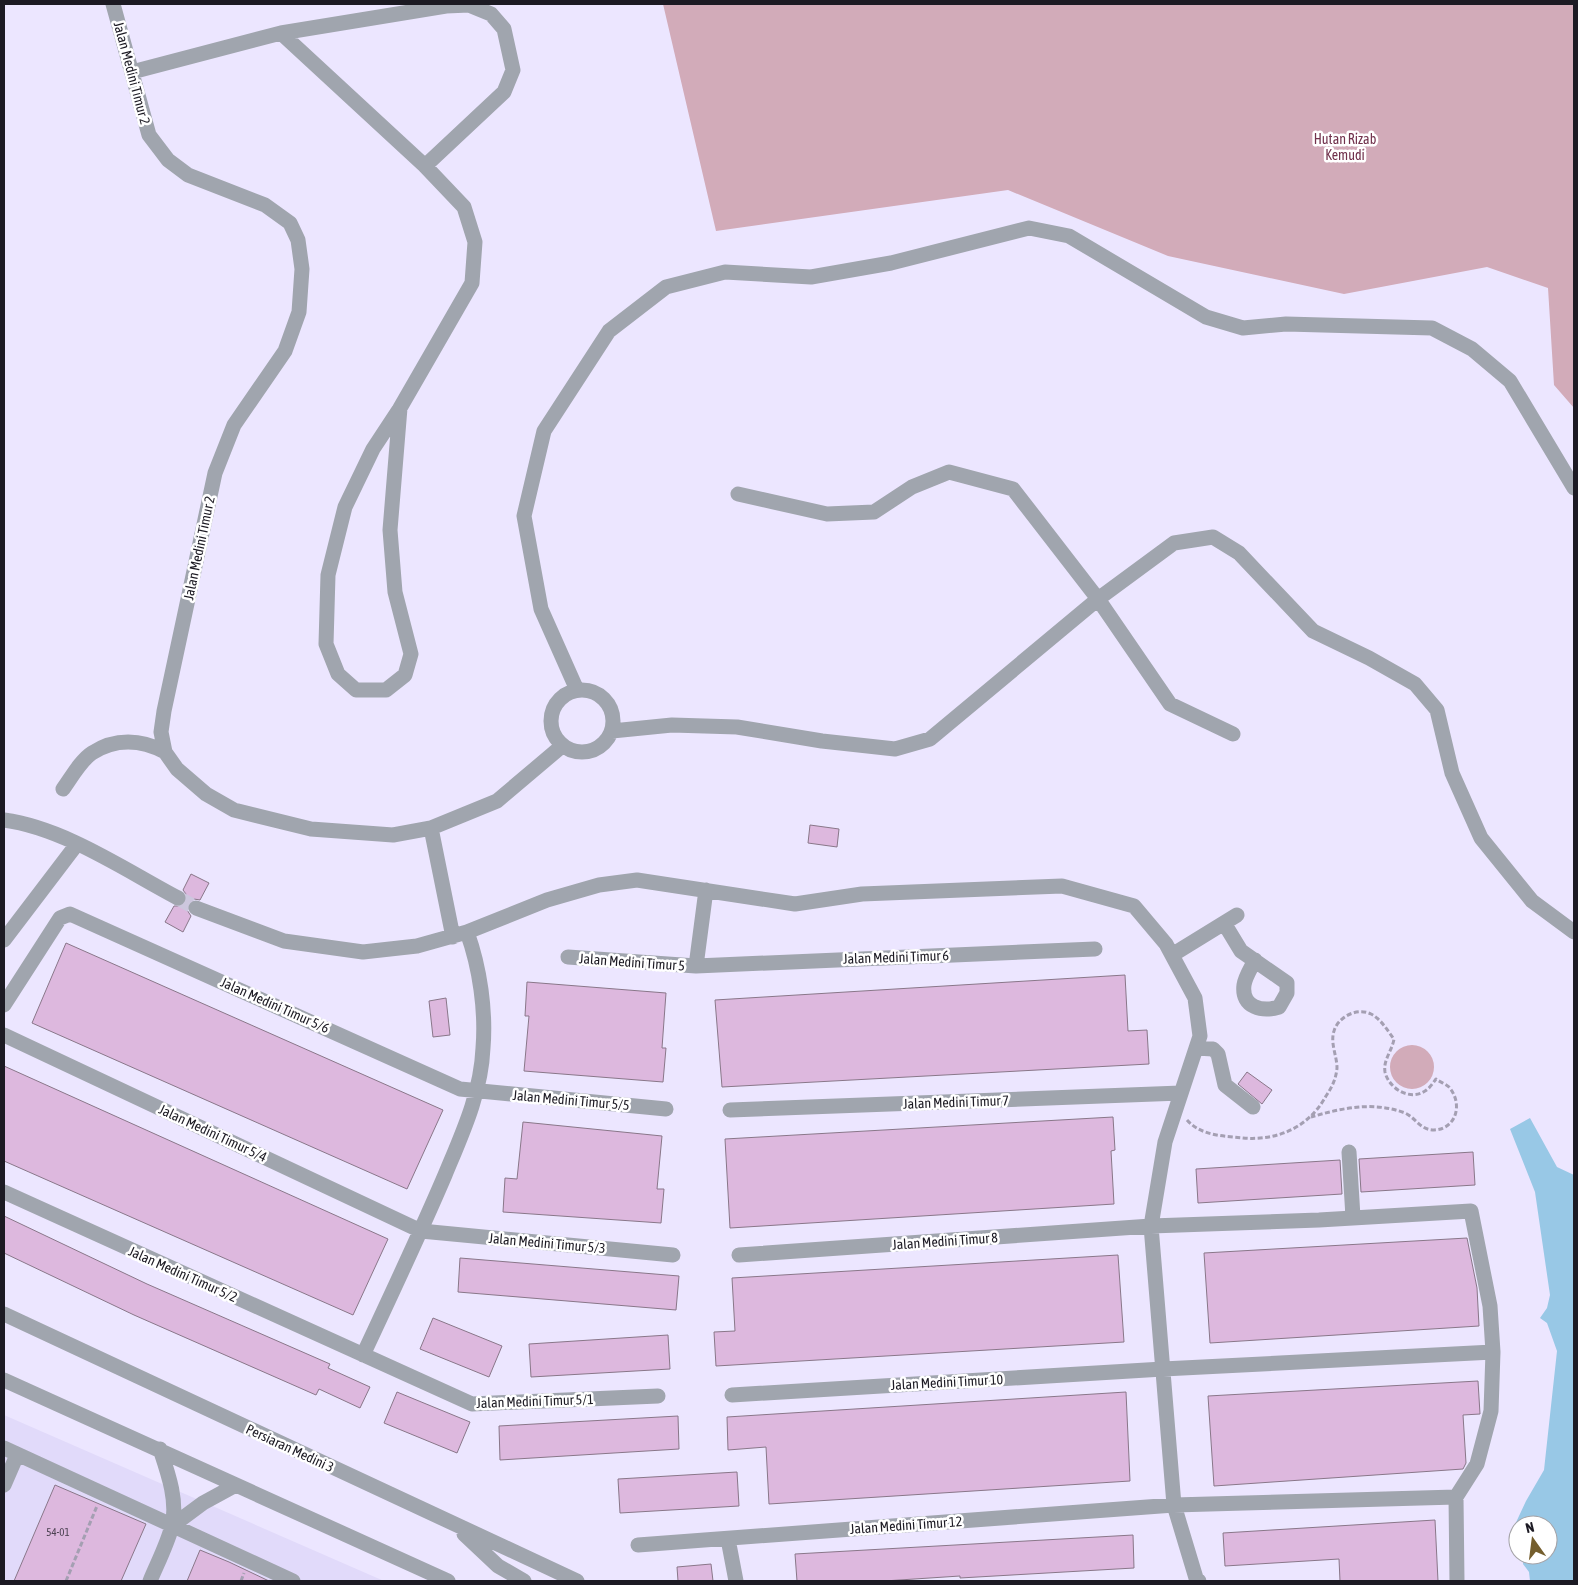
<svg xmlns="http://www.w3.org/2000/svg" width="1578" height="1585" font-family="'Asap Condensed',sans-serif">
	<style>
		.built { fill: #e1dafa }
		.green { fill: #d2abb9 }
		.water { fill: #98c8e6 }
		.building { fill: #ddb8de; stroke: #897789 }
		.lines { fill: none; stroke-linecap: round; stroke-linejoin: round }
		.minor-tunnel { stroke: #cdc7de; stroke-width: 15; stroke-dasharray: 15 8; stroke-linecap: butt }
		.path { stroke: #a49fb2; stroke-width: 3; stroke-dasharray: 5 2.5; stroke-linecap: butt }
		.minor { stroke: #a0a5ae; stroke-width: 15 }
		.labels { text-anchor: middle; stroke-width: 5; stroke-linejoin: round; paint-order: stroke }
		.number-label { font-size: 11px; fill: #4c4252 }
		.street-label { font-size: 14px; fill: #1c1a23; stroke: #fff }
		.park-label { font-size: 14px; fill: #71314c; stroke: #fff }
	</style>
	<rect width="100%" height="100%" fill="#ece6ff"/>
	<path class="built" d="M4 1415 384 1581H4Z"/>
	<path class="green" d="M663 4H1574V408L1554 385 1548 288 1487 267 1344 294 1168 256 1008 190 716 231Z
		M1390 1067a22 22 0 1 1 44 0a22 22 0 1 1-44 0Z"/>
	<path class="water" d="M1530 1118 1557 1167 1574 1175V1581H1530L1529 1572 1523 1564 1524 1555H1548V1525H1518V1537L1512 1531 1526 1501 1544 1470 1557 1351 1547 1323 1540 1318 1547 1308 1550 1295 1535 1192 1510 1129Z"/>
	<path class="building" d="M810 825 839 829 837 847 808 843Z
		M191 874 209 883 200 900 194 899 187 904V910L191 916 183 932 165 922 174 906H182L186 902V894L183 890Z
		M66 943 443 1110 407 1189 32 1023Z
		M1125 975 1128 1031 1147 1030 1149 1064 722 1087 715 1000Z
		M527 982 666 993 662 1048H666L663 1082 524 1071 529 1016H525Z
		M446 998 450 1035 433 1037 429 1001Z
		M4 1066 388 1239 353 1315 4 1161Z
		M1247 1072 1272 1090 1262 1104 1238 1084Z
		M1113 1117 1115 1150 1111 1151 1114 1204 730 1228 725 1139Z
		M523 1122 662 1136 657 1189H664L661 1223 503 1212 505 1178 517 1179Z
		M1473 1152 1475 1185 1361 1192 1359 1159Z
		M1340 1160 1342 1194 1198 1203 1196 1169Z
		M4 1216 147 1284 330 1364 328 1368 370 1387 360 1408 319 1389 316 1395 134 1315 4 1253Z
		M1467 1238 1477 1288 1479 1326 1210 1343 1204 1253Z
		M1118 1255 1124 1342 716 1366 714 1332 735 1331 732 1278Z
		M460 1258 679 1276 676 1310 458 1292Z
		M433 1318 502 1346 489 1377 420 1349Z
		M668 1335 670 1369 531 1377 529 1344Z
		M1478 1381 1480 1414 1463 1415 1466 1463 1463 1469 1214 1486 1208 1396Z
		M397 1392 470 1422 457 1453 384 1423Z
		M1126 1392 1130 1481 769 1504 766 1447 728 1450 727 1417Z
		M678 1416 679 1449 500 1460 499 1426Z
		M737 1472 739 1506 620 1513 618 1479Z
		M55 1485 146 1524 121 1581H14Z
		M1435 1520 1438 1581H1340L1339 1559 1225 1566 1223 1533Z
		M1133 1535 1134 1568 960 1578V1576L884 1581H797L795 1554Z
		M200 1550 229 1562 269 1581H187Z
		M711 1564 713 1581H678L677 1567Z"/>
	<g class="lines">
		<path class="minor-tunnel" d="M178 898 196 908"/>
		<path class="path" d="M1187 1120C1201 1136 1224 1136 1243 1138 1278 1141 1309 1127 1326 1096 1332 1087 1336 1079 1337 1068 1337 1056 1330 1043 1334 1031 1338 1017 1357 1007 1371 1014 1381 1019 1387 1030 1394 1039 1392 1051 1383 1060 1385 1072 1389 1089 1410 1101 1425 1091 1429 1089 1433 1083 1436 1079 1440 1082 1446 1084 1449 1087 1463 1103 1457 1129 1434 1130 1420 1130 1416 1118 1405 1113 1373 1101 1342 1108 1311 1117
			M66 1581 97 1506
			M241 1581 244 1573"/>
		<path class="minor" d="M113 4 149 135 168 160 188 175 265 205 290 223 298 240 302 269 299 312 285 351 234 425 215 473 164 711 161 732 165 752 177 769 206 794 234 810 311 829 393 835 431 828 497 801 562 746
			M281 33 425 166 464 207 475 242 472 283 400 408 373 449 345 507 328 575 326 644 338 674 356 690H386L405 675 411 654 395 592 390 530 400 408
			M132 72 281 33 446 6 469 5 491 14 504 29 513 70 504 92 425 166
			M738 494 827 514 874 512 912 487 949 472 1013 489 1098 599 1170 704 1233 734
			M577 690 541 609 524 516 544 431 609 331 666 287 725 272 811 277 891 263 1029 228 1069 236 1206 317 1243 328 1286 324 1432 328 1472 349 1510 381 1574 488
			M551 721a31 31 0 1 1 62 0a31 31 0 1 1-62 0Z
			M612 731 672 725 737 727 822 741 895 749 930 739 1098 599 1174 543 1213 537 1239 553 1313 631 1369 658 1415 684 1437 710 1452 773 1481 838 1532 901 1574 932
			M63 789C71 778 81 760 92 753 115 738 141 739 165 752
			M4 820C64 828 125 870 178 898
			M431 828 453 937
			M196 908 284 941 363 952 417 946 467 932 547 900 599 885 637 880 795 904 862 894 1062 886 1134 906 1166 944 1195 998 1200 1036 1165 1142 1151 1226 1174 1505 1196 1578 1199 1581
			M1224 923 1241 951 1287 983V993L1279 1007C1263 1012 1241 1008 1244 985 1245 977 1251 968 1255 960
			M4 940 77 844
			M1172 955 1237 915
			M568 957 696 966 1095 949
			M696 966 706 890
			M4 1005 60 918 70 914 460 1089 666 1109
			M4 1035 421 1231 673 1255
			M1196 1048 1213 1049 1218 1054 1225 1085 1253 1107
			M730 1110 1181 1093
			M1349 1152 1353 1217
			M4 1192 472 1404 658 1396
			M739 1255 1151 1226 1319 1220 1471 1211 1490 1306 1493 1352 1491 1411 1477 1464 1456 1497 1457 1581
			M4 1314 577 1581
			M363 1355C391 1295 419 1236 445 1175 462 1134 481 1094 483 1048 486 1011 480 968 467 932
			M4 1380 448 1581
			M732 1395 1163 1369 1493 1352
			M4 1448 293 1581
			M4 1485 17 1455
			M172 1526 203 1503 236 1485
			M464 1534 498 1566 524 1581
			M728 1539 736 1581
			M638 1545 1174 1505 1456 1497
			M150 1581C157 1564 167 1545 172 1526 178 1501 168 1473 160 1449"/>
	</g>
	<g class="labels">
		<g class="number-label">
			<text x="58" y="1536">54-01</text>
		</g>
		<g class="street-label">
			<text transform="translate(132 73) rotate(75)" y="5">Jalan Medini Timur 2</text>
			<text transform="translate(199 548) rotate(-78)" y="5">Jalan Medini Timur 2</text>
			<text transform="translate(896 957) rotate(-2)" y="5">Jalan Medini Timur 6</text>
			<text transform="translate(632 962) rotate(4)" y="5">Jalan Medini Timur 5</text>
			<text transform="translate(275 1005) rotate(24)" y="5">Jalan Medini Timur 5/6</text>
			<text transform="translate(571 1100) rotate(5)" y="5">Jalan Medini Timur 5/5</text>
			<text transform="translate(956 1102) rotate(-2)" y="5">Jalan Medini Timur 7</text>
			<text transform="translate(213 1133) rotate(25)" y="5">Jalan Medini Timur 5/4</text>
			<text transform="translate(945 1241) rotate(-4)" y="5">Jalan Medini Timur 8</text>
			<text transform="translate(547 1243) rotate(5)" y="5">Jalan Medini Timur 5/3</text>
			<text transform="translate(183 1274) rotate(24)" y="5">Jalan Medini Timur 5/2</text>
			<text transform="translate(947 1382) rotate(-3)" y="5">Jalan Medini Timur 10</text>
			<text transform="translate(535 1401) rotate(-2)" y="5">Jalan Medini Timur 5/1</text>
			<text transform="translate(290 1448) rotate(25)" y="5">Persiaran Medini 3</text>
			<text transform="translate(906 1525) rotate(-4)" y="5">Jalan Medini Timur 12</text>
		</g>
		<g class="park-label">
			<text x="1345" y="144">Hutan Rizab<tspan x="1345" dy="16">Kemudi</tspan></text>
		</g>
	</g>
	<rect width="1578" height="1585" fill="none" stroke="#1c1a23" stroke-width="10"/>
	<g transform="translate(1533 1540) rotate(346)"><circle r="24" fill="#ffffff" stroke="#a4a3a7"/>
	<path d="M0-4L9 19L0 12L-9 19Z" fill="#745e2d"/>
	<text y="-8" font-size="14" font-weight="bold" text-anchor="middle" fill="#1c1a23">N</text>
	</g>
</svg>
